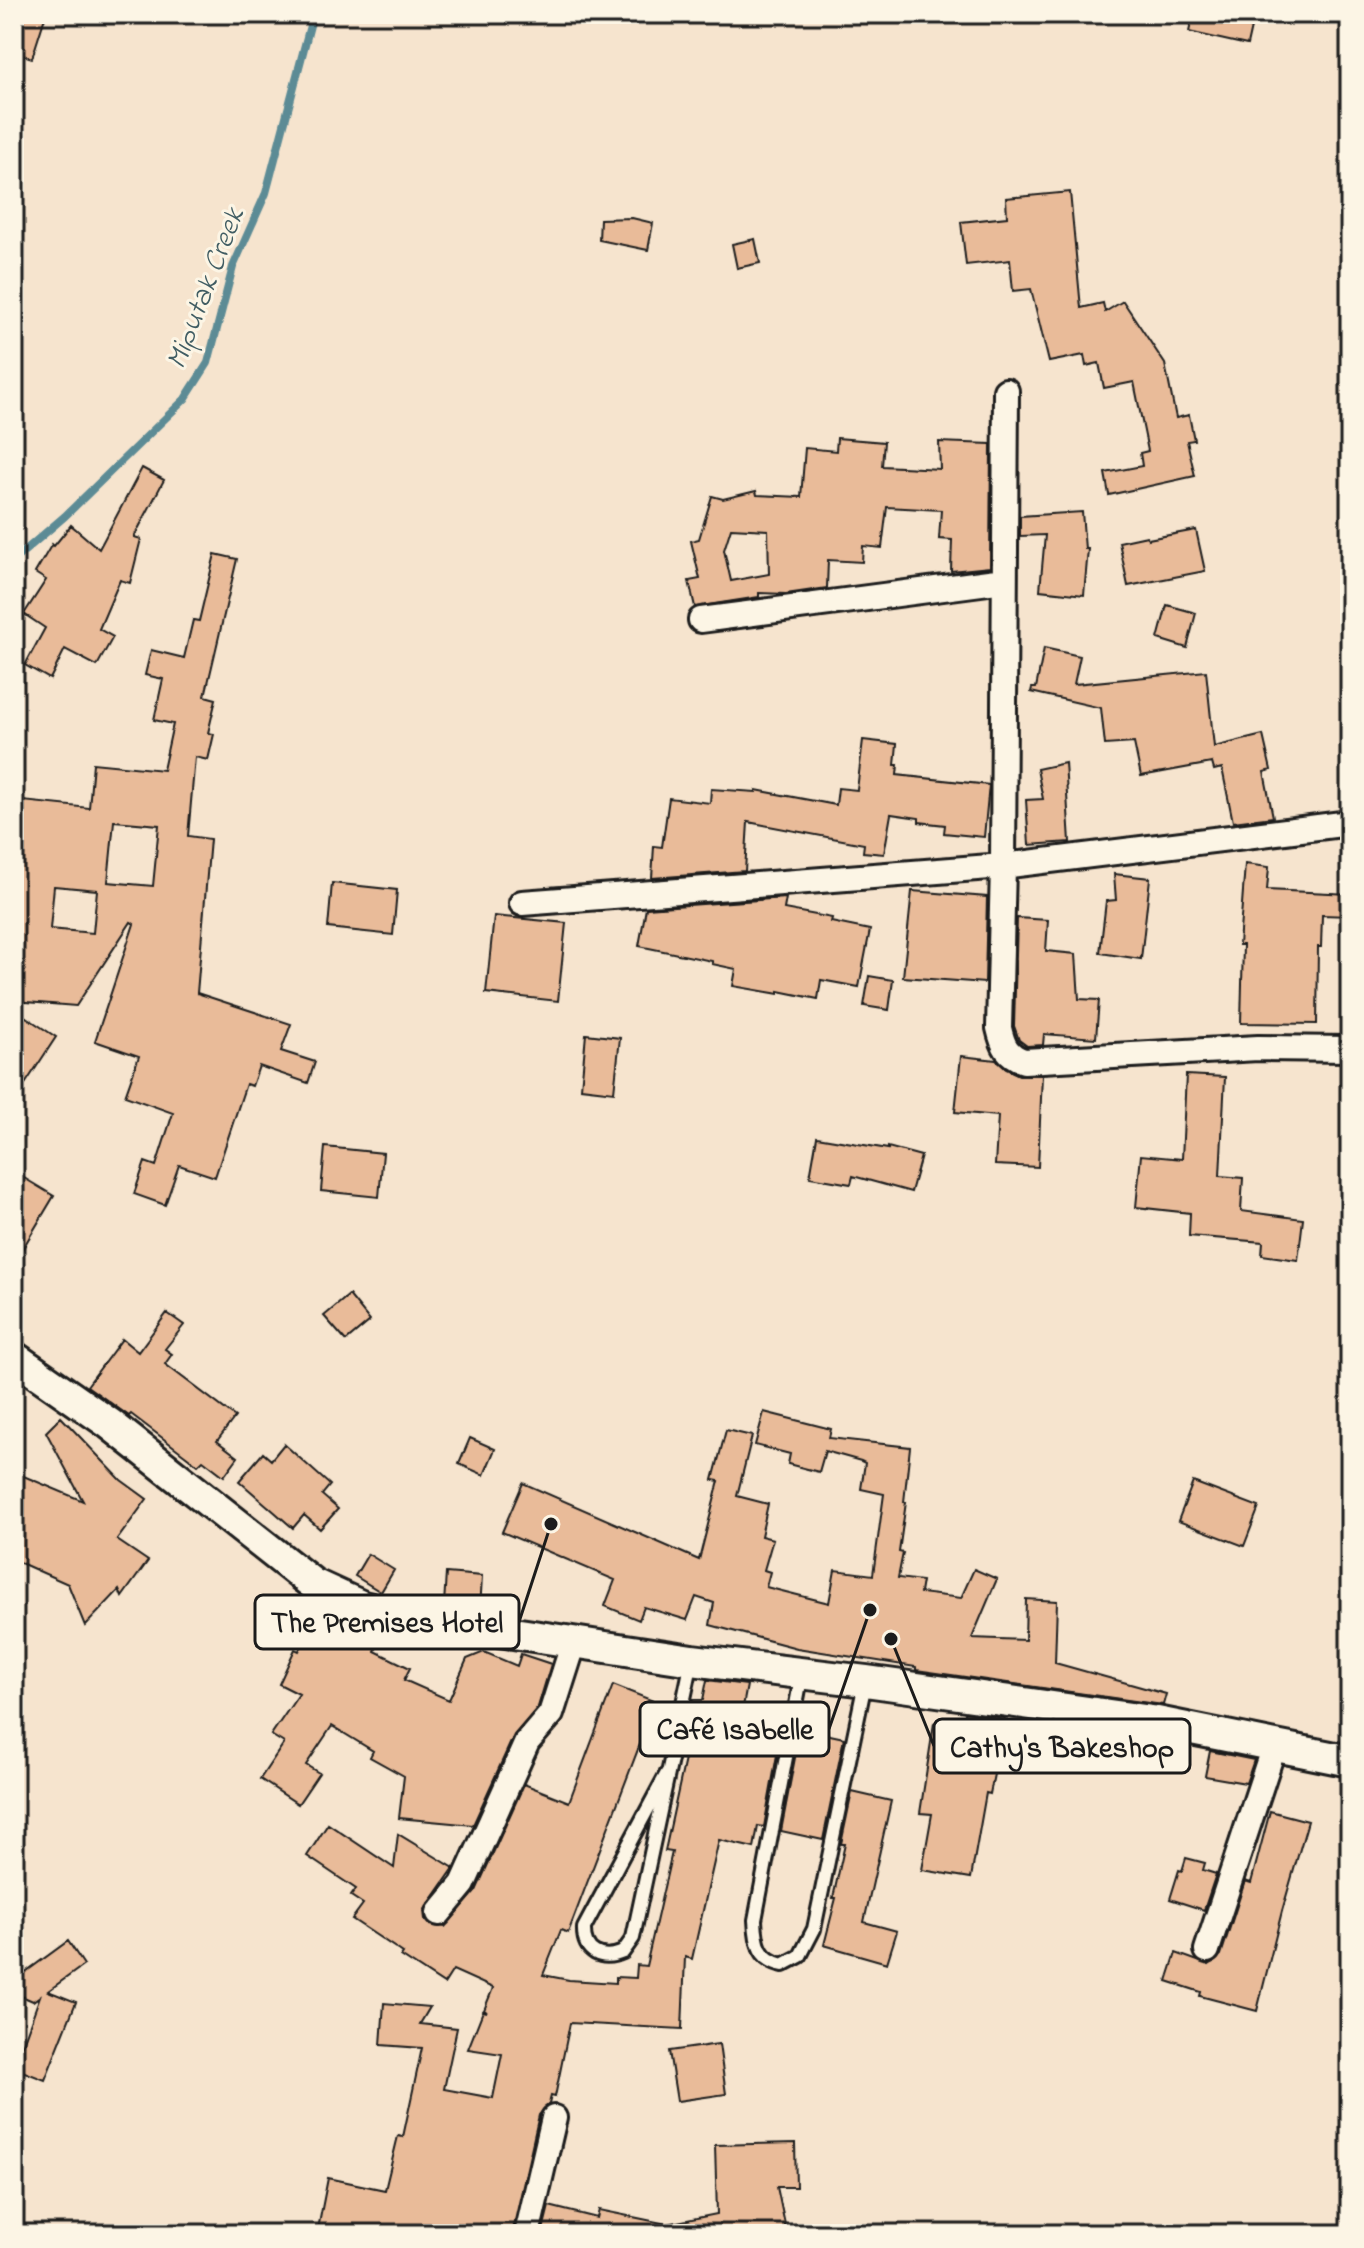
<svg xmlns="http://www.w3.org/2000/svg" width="1364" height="2248" font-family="'Indie Flower',sans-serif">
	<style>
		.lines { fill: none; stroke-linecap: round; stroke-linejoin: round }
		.stream { stroke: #5c8b95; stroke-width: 8 }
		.building { fill: #e9bb99; stroke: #1c1c1c; stroke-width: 2; fill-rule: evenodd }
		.service-casing { stroke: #1c1c1c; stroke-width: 18 }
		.minor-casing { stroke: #1c1c1c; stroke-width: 30 }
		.tertiary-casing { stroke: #1c1c1c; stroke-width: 36 }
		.service { stroke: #fcf5e5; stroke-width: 12 }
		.minor { stroke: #fcf5e5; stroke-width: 24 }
		.tertiary { stroke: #fcf5e5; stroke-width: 30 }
		.labels { text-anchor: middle; stroke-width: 6; stroke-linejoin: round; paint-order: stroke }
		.water-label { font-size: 30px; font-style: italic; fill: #415d63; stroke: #fcf5e5 }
		.leader { fill: none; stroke: #1c1c1c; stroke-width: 3 }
		.callout-dot { fill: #1c1c1c; stroke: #fcf5e5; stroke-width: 3 }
		.callout { fill: #fcf5e5; stroke: #1c1c1c; stroke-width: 3 }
		.callout-label { font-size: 30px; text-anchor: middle; font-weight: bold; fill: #1c1c1c }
	</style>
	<rect width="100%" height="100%" fill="#f6e4ce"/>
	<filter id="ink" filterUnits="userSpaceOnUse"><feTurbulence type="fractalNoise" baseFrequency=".0125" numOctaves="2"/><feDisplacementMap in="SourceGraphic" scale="16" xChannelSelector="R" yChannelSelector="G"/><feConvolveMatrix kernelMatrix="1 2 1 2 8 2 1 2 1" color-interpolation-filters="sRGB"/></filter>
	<g filter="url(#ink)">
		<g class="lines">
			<path class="stream" d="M14 560 65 516 185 399 208 363 233 267 266 193 313 14"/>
		</g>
		<path class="building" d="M14 14H46L32 58 14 52Z
			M1193 14H1254L1247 45 1189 32Z
			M1070 192 1081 308 1103 303 1105 312 1123 301 1165 364 1176 418 1189 415 1194 440 1187 441 1195 476 1109 495 1105 473 1142 466 1140 453 1148 451 1134 382 1104 388 1099 363 1086 366 1084 355 1049 362 1031 289 1013 291 1010 260 966 265 961 222 1007 217 1006 198Z
			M632 218 653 223 648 250 599 240 600 219Z
			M755 239 760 263 737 268 732 244Z
			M837 438 884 442 882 466 940 469 939 442 991 444 990 567 951 571 952 540 939 539 941 510 887 507 882 548 863 546 862 562 828 560 827 588 786 594 759 593V597L695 607 689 581 700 579 691 541 699 539 712 496 723 499 756 491 757 495 801 497 805 448 836 451ZM731 528 768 530 769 574 731 581 724 550Z
			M142 468 164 480 134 537 141 539 130 583 120 580 99 629 113 637 97 666 65 649 50 679 25 665 45 628 24 614 46 580 35 573 52 544 54 546 71 525 99 549Z
			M1082 512 1085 549H1088L1084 595 1040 590 1045 535 1020 536V516Z
			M1196 530 1205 571 1128 586 1119 542 1147 536 1148 539Z
			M215 554 237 559 205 696 216 699 208 733 214 734 208 760 195 757 188 836 210 839 197 993 291 1024 281 1051 315 1062 308 1083 259 1066 252 1086 246 1084 215 1177 179 1165 165 1205 134 1194 145 1162 156 1166 173 1113 125 1096 139 1056 95 1041 134 924 131 922 76 1006 14 1001V800L89 808 93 763 163 770 173 724 154 720 163 679 145 675 151 650 184 658 193 620 199 621ZM114 821 159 825 153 886 108 882ZM54 886 97 890 93 933 50 929Z
			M1167 605 1196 613 1187 648 1158 639Z
			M1044 648 1080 656 1074 684 1206 671 1214 747 1263 735 1271 770 1264 772 1273 817 1233 822 1222 768 1214 770 1212 763 1141 776 1134 743 1105 745 1101 708 1031 692 1032 688H1036Z
			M863 740 897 744 895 765H898L897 775 989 785 984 837 944 833 945 825 919 822V818L891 814 884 854 863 852 864 844 748 822 745 871 652 878 654 846 662 847 669 798 710 803 711 789 756 792V790L836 805 838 788 857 790Z
			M1065 763 1070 842 1029 845 1026 800 1043 799 1037 769Z
			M1245 864 1269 867 1267 890 1350 894V916L1322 915 1321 947H1318L1317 1024 1241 1023 1243 945H1239Z
			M1114 874 1150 878 1141 959 1100 953 1106 901 1116 900Z
			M332 883 397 890 393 935 328 928Z
			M912 891 987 897 985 983 903 977Z
			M786 898 784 909 832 918 831 922 870 930 859 987 821 980 818 999 779 991V994L733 986 736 969 712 964V961L639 946 646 908Z
			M494 916 566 923 558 1001 486 993Z
			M1017 918 1048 920 1046 951 1076 954 1079 999 1099 1000 1096 1038 1044 1034 1043 1045 1027 1046 1019 1040 1014 1026Z
			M869 976 893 980 889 1010 864 1006Z
			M14 1009 56 1037 14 1101Z
			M586 1034 620 1038 614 1092 581 1088Z
			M961 1056 996 1060 1006 1069 1019 1075H1042L1038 1167 995 1165 998 1116 955 1112Z
			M1186 1075 1225 1077 1220 1176 1243 1178 1241 1211 1303 1219 1298 1260 1262 1255 1263 1242 1189 1236 1190 1213 1136 1207 1141 1155 1182 1159Z
			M817 1137 888 1149V1147L921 1156 911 1192 853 1176 851 1184 810 1177Z
			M325 1147 383 1153 379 1197 321 1191Z
			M14 1172 54 1196 14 1263Z
			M349 1295 370 1321 346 1341 324 1316Z
			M167 1313 184 1325 165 1349 172 1354 165 1364 235 1417 217 1441 238 1457 224 1476 203 1460 198 1465 131 1414 129 1416 87 1386 122 1339 138 1352Z
			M764 1412 831 1429 829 1438 910 1447 904 1502H906L899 1552 903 1553 898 1578 922 1581 920 1593 961 1598 974 1569 997 1579 972 1638 1025 1640 1026 1599 1057 1601 1055 1663 1166 1694 1163 1705 916 1670V1667L797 1648 710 1625 714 1603 696 1597 687 1620 644 1607 639 1620 605 1606 615 1580 502 1532 523 1483 699 1560 719 1481 713 1480 726 1430 752 1436 737 1496 768 1504 761 1536 773 1539 764 1570 770 1572 766 1587 829 1603 835 1570 873 1575 884 1494 861 1489 865 1463 861 1461 825 1451 819 1472 788 1464 790 1454 755 1445Z
			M61 1417 121 1480 147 1499 117 1540 148 1561 122 1597 119 1590 85 1626 68 1584 14 1560V1472L83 1501 46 1432Z
			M470 1438 495 1449 484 1475 459 1464Z
			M284 1444 330 1485 322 1495 338 1509 320 1529 304 1515 293 1528 239 1481 263 1453 271 1460Z
			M1193 1482 1259 1507 1244 1546 1178 1521Z
			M368 1554 394 1570 381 1592 355 1576Z
			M446 1573 482 1576 480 1610 444 1604Z
			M341 1628 378 1644 375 1651 410 1668 404 1680 449 1700 467 1659 484 1652 517 1666 521 1654 551 1664 538 1707 514 1735 473 1825 399 1818 404 1776 370 1757 373 1751 332 1726 306 1765 319 1773 298 1804 260 1779 284 1743 271 1735 299 1694 279 1684 295 1649 299 1651 309 1632 334 1644Z
			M707 1680 747 1685 739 1729 780 1738 764 1827 758 1826 754 1848 719 1840 692 1959 685 1957 682 2029 570 2023 555 2097 551 2096 549 2104 539 2115 512 2234H317L328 2178 385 2190 398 2136 403 2137 422 2048 381 2045 384 2003 430 2007 420 2024 457 2028 444 2089 493 2098 502 2054 468 2049 483 2011 487 2012 484 2010 493 1988 453 1970 444 1984 401 1956 403 1953 352 1919 363 1904 351 1896 356 1889 307 1856 328 1824 394 1868 398 1834 454 1868 424 1911 425 1919 430 1925 445 1927 476 1891 524 1784 569 1802 613 1685 656 1702 568 1933 561 1930 543 1975 569 1980 616 1983V1977L636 1978 637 1965 646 1966 672 1852 665 1851 685 1759 681 1758 693 1700H703Z
			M965 1713 1005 1719 990 1794 986 1793 971 1878 922 1870 932 1814 920 1813 934 1723 964 1728Z
			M807 1730 844 1738 823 1840 781 1831 798 1742 804 1743Z
			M1210 1751 1254 1760 1246 1783 1205 1776Z
			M852 1792 891 1801 864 1922 897 1931 887 1963 824 1945 836 1898H833L845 1844H841Z
			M1270 1811 1308 1821 1282 1911 1257 2011 1200 1996 1201 1992 1167 1981 1176 1953 1209 1965 1221 1955 1245 1881 1251 1883Z
			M1186 1858 1205 1863 1203 1870 1216 1874 1204 1910 1170 1899 1179 1870 1182 1871Z
			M68 1941 84 1965 48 1991 76 2002 45 2080 14 2068 40 1996 33 2001 19 1995 16 1979Z
			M719 2044 726 2094 677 2101 669 2051Z
			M795 2143 796 2187H777L787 2234H668L667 2224 717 2214 715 2145Z
			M549 2206 597 2218 599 2210 667 2224 666 2234H542Z"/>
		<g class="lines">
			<g class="service-casing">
				<path id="service" d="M802 1673 755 1920C756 1943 759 1960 783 1965L800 1956 814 1929 865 1683
					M667 1773 584 1928C583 1953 602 1961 623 1952L633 1938 692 1661"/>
			</g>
			<g class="minor-casing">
				<path id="minor" d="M1006 391 1003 866 999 1028C1003 1046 1007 1055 1024 1061L1258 1048 1350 1049
					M701 620 1004 580
					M522 903 1003 866 1350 823
					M439 1913 463 1884 527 1742 551 1714 574 1642
					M1207 1950 1274 1746
					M527 2234 554 2118"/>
			</g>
			<g class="tertiary-casing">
				<path id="tertiary" d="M14 1357 110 1424 313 1584 363 1607 420 1619 692 1660 866 1681 1152 1721 1350 1761"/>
			</g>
			<use href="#service" class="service"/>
			<use href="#minor" class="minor"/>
			<use href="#tertiary" class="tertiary"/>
		</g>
	</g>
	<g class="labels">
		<g class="water-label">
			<text transform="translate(204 288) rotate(-69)" y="10">Miputak Creek</text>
		</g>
	</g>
	<path class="leader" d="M551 1524L519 1622M870 1610L829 1729M891 1639L934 1746"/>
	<g class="callout-dot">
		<circle cx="551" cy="1524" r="8"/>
		<circle cx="870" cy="1610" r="8"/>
		<circle cx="891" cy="1639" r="8"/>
	</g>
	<g class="callout">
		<rect x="255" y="1595" width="264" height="54" rx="8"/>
		<rect x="640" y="1702" width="189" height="54" rx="8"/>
		<rect x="934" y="1719" width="256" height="54" rx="8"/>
	</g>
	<g class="callout-label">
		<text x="387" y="1632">The Premises Hotel</text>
		<text x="735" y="1739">Café Isabelle</text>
		<text x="1062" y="1757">Cathy's Bakeshop</text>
	</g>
	<rect width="1364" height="2248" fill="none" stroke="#fcf5e5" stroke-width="48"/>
	<rect x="24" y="24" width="1316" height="2200" fill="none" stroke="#1c1c1c" stroke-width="3" filter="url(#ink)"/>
</svg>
